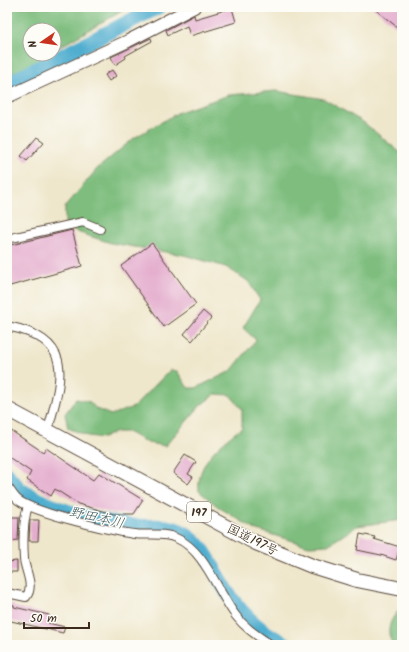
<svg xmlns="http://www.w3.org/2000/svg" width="409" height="652" font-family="Kalam,'Klee One',sans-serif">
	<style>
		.forest { fill: #7ebd7e; stroke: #5c744e }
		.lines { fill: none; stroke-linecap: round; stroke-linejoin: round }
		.river { stroke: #50adcf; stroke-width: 15 }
		.building { fill: #e4adce }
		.minor-casing { stroke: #564638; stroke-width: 10 }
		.secondary-casing { stroke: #564638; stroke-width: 14 }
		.trunk-casing { stroke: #564638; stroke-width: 16 }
		.minor { stroke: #fff; stroke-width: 8 }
		.secondary { stroke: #fff; stroke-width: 12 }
		.trunk { stroke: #fff; stroke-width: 14 }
		.labels { text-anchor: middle; stroke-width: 3; stroke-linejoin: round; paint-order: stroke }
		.shield { fill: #fdfcf7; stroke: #75695f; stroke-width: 1 }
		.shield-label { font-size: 12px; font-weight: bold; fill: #3b2a1e }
		.street-label { font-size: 13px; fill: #3b2a1e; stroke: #fdfcf7 }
		.water-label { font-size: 14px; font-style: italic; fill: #435e65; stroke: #fdfcf7 }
	</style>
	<rect width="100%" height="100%" fill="#fdfcf7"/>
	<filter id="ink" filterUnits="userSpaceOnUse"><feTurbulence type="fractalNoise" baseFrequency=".025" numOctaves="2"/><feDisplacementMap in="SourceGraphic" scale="8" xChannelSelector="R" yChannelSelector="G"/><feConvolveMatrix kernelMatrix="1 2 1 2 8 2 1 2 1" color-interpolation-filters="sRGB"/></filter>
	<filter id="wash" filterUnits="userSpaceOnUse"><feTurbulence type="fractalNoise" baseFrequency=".012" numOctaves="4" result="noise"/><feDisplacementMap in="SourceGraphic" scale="16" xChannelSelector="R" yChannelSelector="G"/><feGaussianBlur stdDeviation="0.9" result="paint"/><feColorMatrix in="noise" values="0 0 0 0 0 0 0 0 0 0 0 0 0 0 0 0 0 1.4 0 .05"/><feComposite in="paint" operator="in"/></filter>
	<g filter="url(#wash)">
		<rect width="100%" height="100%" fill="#efe7cc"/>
		<path class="forest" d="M7 7H129L54 50V30H30V54H48L26 68 7 74Z
			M276 91 324 99 363 122 402 154V520L357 526 328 545 309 546 254 529 217 506 199 491C196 462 221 443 242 428V409L230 395 215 394 201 405 165 446 148 443 128 432H116L103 438 88 436 68 428 65 414 76 399 90 402 96 409 111 415 134 407 170 370 177 371 188 388H196L231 371 256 340 243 328 260 300 248 281 226 267 184 255 111 243 77 232 65 223V207L97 169 134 138 179 112 229 95Z
			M402 608V645H394C384 633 390 617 402 608Z"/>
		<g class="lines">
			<path class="river" d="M7 84 158 7
				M7 474C11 479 16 486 21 490 47 508 101 523 133 526 150 528 164 523 180 531 203 541 211 564 222 584 238 611 259 632 288 645"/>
		</g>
		<g id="blocks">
			<path class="building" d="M372 7H400L402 9V31Z
				M232 8 236 22 190 36 187 26 168 35 166 30 194 15 195 19Z
				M151 38 152 41 125 56 126 58 115 65 111 57Z
				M112 70 116 76 109 81 105 75Z
				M37 137 44 142 27 161 21 156Z
				M72 230 82 266 10 286 7 274V246Z
				M152 243 196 304 164 327 121 266Z
				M203 311 211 318 192 341 184 334Z
				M7 428 43 452 46 448 93 480 99 473 143 500 134 514H114L78 504 55 489 51 496 27 480 31 472 7 456Z
				M185 455 196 462 188 474 193 477 188 484 173 473Z
				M9 517H19L18 540 10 541Z
				M30 520H39L38 541H29Z
				M360 534 375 537 374 539 400 547 396 560 381 555 357 550Z
				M17 561V572H7V562Z
				M7 603 14 605V607L49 615 48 623 65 627 63 633 11 621 10 624 7 623Z"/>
		</g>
	</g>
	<g filter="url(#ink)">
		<use href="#blocks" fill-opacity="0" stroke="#564638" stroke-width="1"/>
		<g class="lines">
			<g class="minor-casing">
				<path id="minor" d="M7 239 83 222 100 229
					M7 326C76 340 62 377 48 430
					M7 486C11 491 14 497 18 500 35 513 112 531 134 534 148 536 163 532 176 538 205 550 218 593 236 616 246 629 258 636 271 645
					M7 593 26 597C35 586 25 571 24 559 23 543 23 521 28 506"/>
			</g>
			<g class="secondary-casing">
				<path id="secondary" d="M7 97 128 41 194 7"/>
			</g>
			<g class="trunk-casing">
				<path id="trunk" d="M7 409 256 543 312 566 357 580 402 589"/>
			</g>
			<use href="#minor" class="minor"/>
			<use href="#secondary" class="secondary"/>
			<use href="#trunk" class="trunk"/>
		</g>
	</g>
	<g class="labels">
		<rect class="shield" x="187" y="502" width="24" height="20" rx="3"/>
		<g class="shield-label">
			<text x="199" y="516">197</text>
		</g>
		<g class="street-label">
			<text transform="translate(253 539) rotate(26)" y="5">国道197号</text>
		</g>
		<g class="water-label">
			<text transform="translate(97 517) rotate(13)" y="5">野田本川</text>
		</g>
	</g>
	<rect width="409" height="652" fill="none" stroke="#fdfcf7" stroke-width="24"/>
	<g transform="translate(42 42) rotate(257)"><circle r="19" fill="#fdfcf7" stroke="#afa8a0"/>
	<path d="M0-3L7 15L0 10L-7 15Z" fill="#c8321e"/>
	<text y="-6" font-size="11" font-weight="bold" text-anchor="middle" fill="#3b2a1e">N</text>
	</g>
	<path d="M24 622v6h65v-6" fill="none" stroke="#3b2a1e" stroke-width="2"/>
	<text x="30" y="622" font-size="12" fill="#3b2a1e" stroke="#fdfcf7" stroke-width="3" paint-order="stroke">50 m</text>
</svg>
